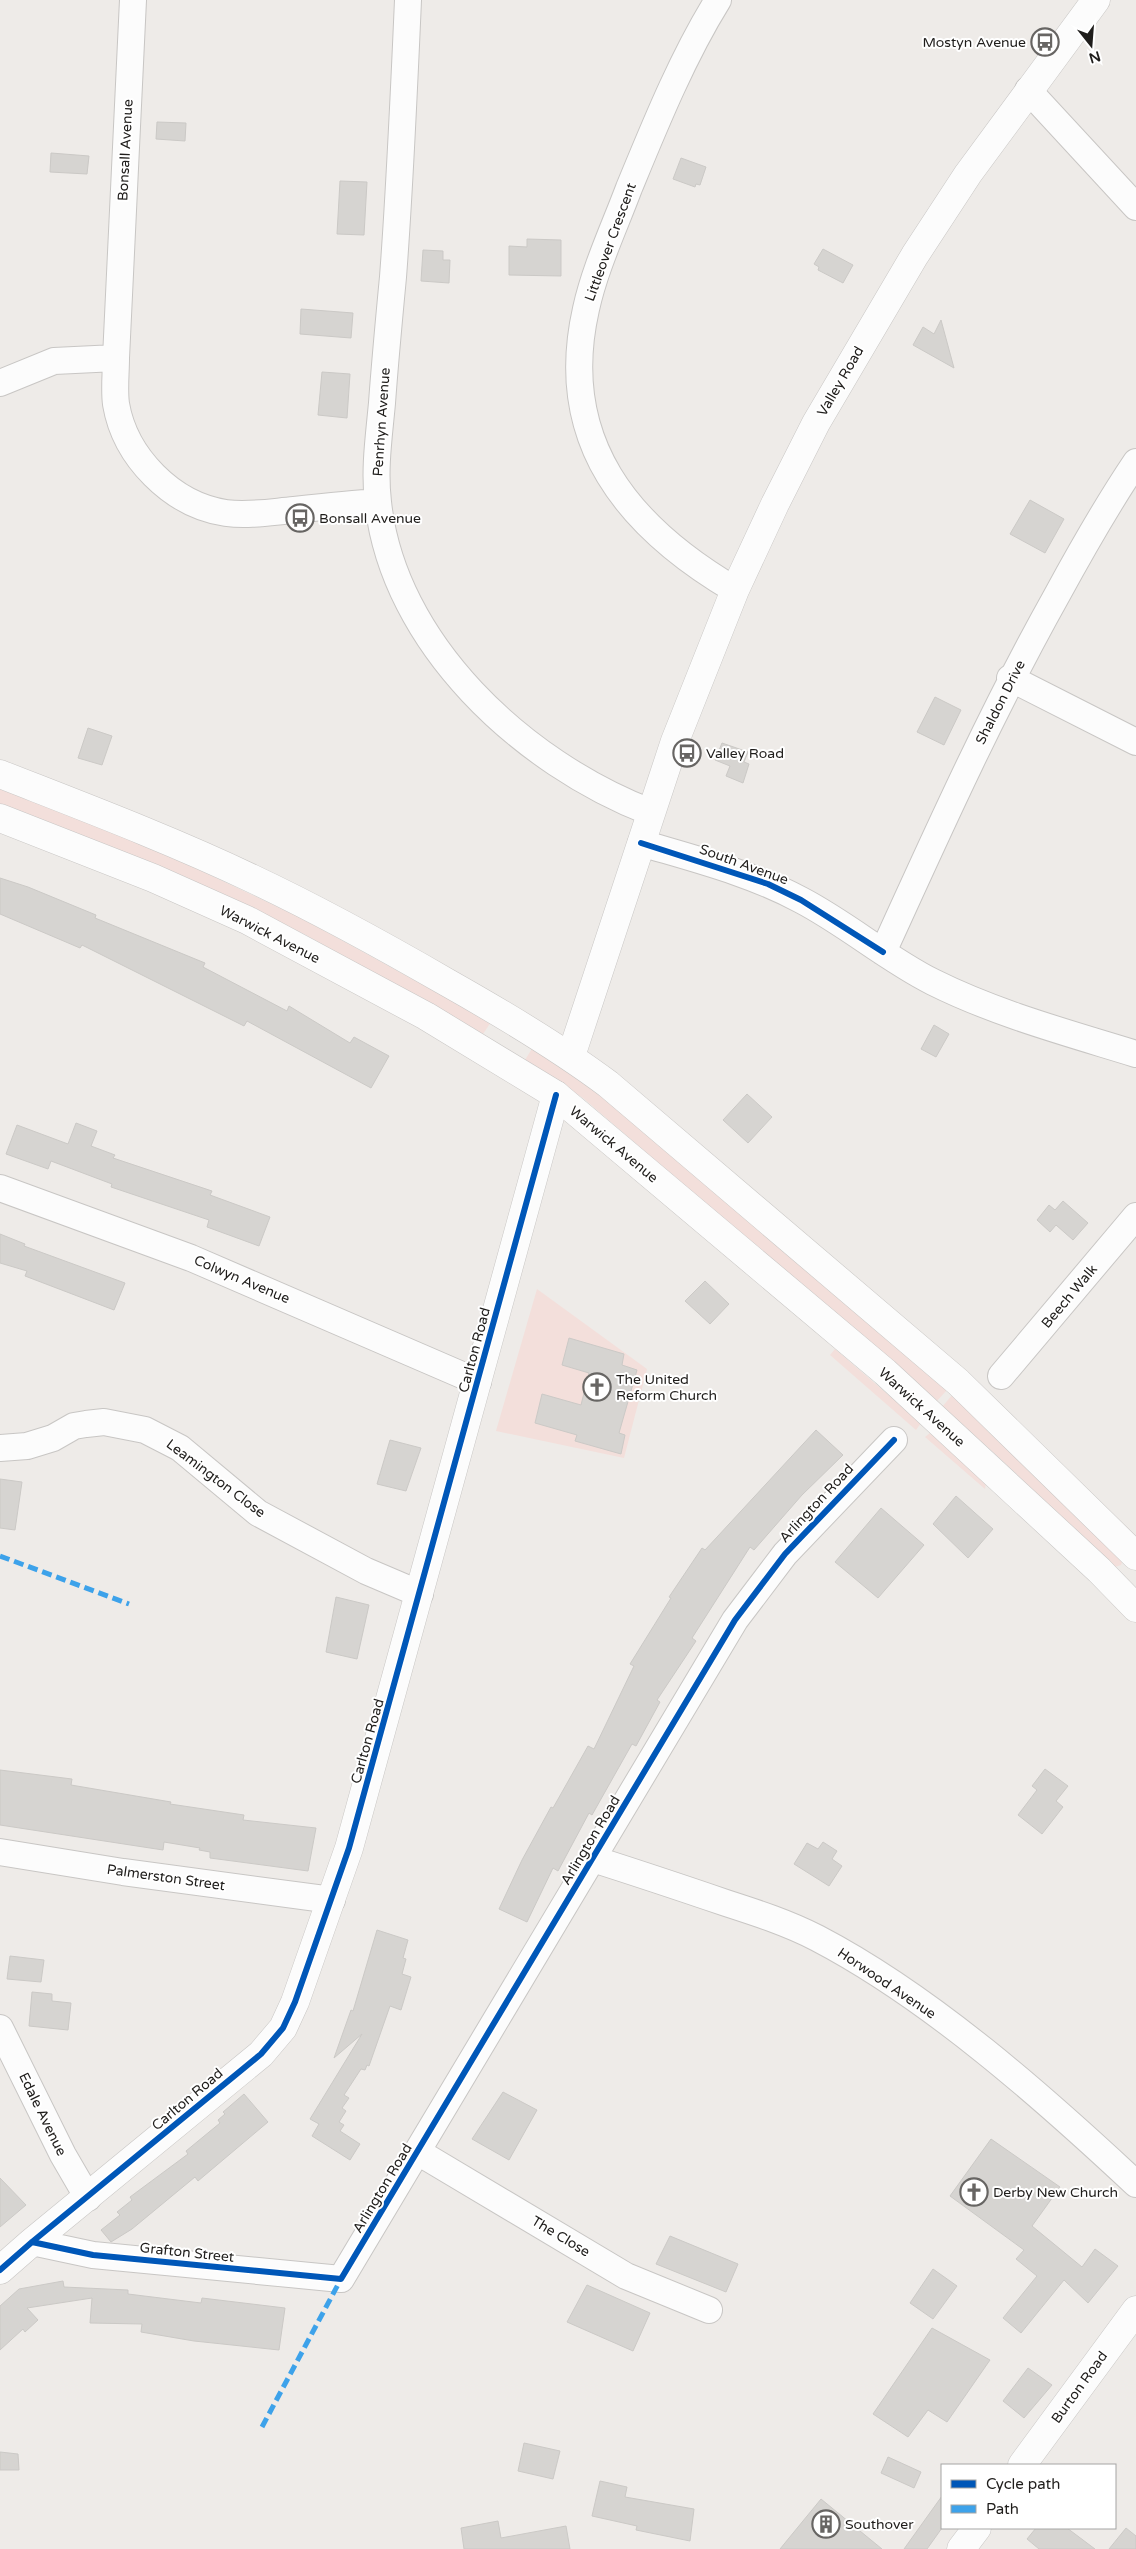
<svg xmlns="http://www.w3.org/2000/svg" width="1136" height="2549" font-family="'Varela Round',sans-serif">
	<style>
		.green { fill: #f3dfdb }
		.building { fill: #d6d4d1; stroke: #cbc9c6 }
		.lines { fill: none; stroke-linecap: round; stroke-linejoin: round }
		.minor-casing { stroke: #c8c6c4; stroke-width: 28 }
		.tertiary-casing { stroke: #c8c6c4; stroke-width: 29 }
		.primary-casing { stroke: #c8c6c4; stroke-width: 29 }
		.trunk-casing { stroke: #c8c6c4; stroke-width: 29 }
		.minor { stroke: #fcfcfc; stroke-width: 26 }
		.tertiary { stroke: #fcfcfc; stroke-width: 28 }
		.primary { stroke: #fcfcfc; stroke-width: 28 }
		.trunk { stroke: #fcfcfc; stroke-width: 28 }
		.quiet { stroke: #3da2ea; stroke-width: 5; stroke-dasharray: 10 5; stroke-linecap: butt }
		.cycleway-casing { stroke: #fff; stroke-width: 9 }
		.cycleway { stroke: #0057b8; stroke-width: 6 }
		.labels { text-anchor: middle; stroke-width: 4; stroke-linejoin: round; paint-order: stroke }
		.poi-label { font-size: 14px; fill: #1f1d1b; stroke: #fff; text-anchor: start }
		.street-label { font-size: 14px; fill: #1f1d1b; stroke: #fff }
	</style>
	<rect width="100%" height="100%" fill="#eeebe8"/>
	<path class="green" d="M0 789 155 849 301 918 491 1022 483 1034 304 934 203 886 0 806Z
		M533 1047 591 1086 947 1390 936 1402 583 1098 525 1060Z
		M537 1289 647 1369 624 1458 496 1431Z
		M835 1349 921 1423 916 1430 830 1355Z
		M953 1394 1123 1560 1121 1565 1115 1567 993 1452 942 1407Z
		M930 1433 986 1483 985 1489 925 1437Z"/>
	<path class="building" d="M157 122 186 123 185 141 156 139Z
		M51 153 89 156 87 174 50 172Z
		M681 158 706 167 700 185 696 184 695 187 673 179Z
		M340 181 367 182 364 235 337 234Z
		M527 239 561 240V276L509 275V246L527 247Z
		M823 249 853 265 843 283 818 270 819 267 814 264Z
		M423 250 443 251V260H450L449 283 421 281Z
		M301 309 353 313 351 338 300 334Z
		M941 320 954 368 913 345 923 327 934 334Z
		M322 372 350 374 347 418 318 415Z
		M1030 500 1064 519 1045 553 1010 534Z
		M935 697 961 710 944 745 917 732Z
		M88 728 112 736 102 765 78 758Z
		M722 743 748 752 744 762 749 764 743 783 726 776 730 766 715 760Z
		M0 878 28 887 96 915 95 918 205 963 203 967 287 1011 289 1006 350 1043 354 1037 389 1056 371 1088 247 1021 244 1026 82 945 80 948 0 914Z
		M934 1025 949 1034 936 1057 921 1049Z
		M747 1094 772 1117 748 1143 723 1120Z
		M76 1123 97 1131 91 1146 115 1155 113 1158 212 1191 210 1195 270 1217 259 1246 207 1227 209 1220 111 1187 112 1184 51 1161 48 1169 6 1154 17 1125 68 1144Z
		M1063 1201 1088 1223 1073 1240 1056 1225 1050 1232 1037 1220 1049 1205 1055 1210Z
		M0 1234 25 1244 24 1246 125 1283 114 1310 25 1276 27 1271 0 1263Z
		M705 1281 729 1304 710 1324 685 1301Z
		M569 1338 624 1354 622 1365 637 1370 619 1433 625 1435 621 1454 575 1441 577 1435 535 1423 542 1394 581 1405 589 1373 562 1365Z
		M816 1430 843 1455 802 1495 754 1550 750 1547 692 1638 696 1641 657 1700 660 1702 636 1746 632 1744 592 1815 589 1813 558 1871 553 1868 527 1922 499 1909 522 1860 551 1807 553 1808 588 1746 594 1749 634 1666 630 1664 671 1598 669 1597 702 1548 705 1550Z
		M390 1440 421 1448 406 1491 377 1484Z
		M0 1479 22 1482 15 1530 0 1528Z
		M956 1496 993 1529 968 1558 933 1524Z
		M881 1508 924 1545 878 1598 835 1562Z
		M336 1597 369 1605 357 1659 326 1652Z
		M1045 1769 1068 1786 1056 1801 1063 1807 1042 1834 1018 1815 1037 1790 1032 1786Z
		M0 1770 72 1779 71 1785 171 1802 170 1804 244 1815 243 1820 316 1828 308 1871 210 1858V1852L199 1850 200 1848 164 1842 163 1850 0 1825Z
		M823 1842 837 1851 832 1859 842 1866 829 1886 794 1864 807 1843 818 1849Z
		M377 1930 408 1940 403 1958 406 1959 402 1974 411 1977 401 2010 390 2006 369 2066 367 2065 365 2070 361 2069 344 2095 349 2098 342 2108 346 2111 339 2122 344 2125 340 2131 360 2144 350 2160 312 2136 319 2124 310 2119 362 2034 334 2058 351 2010 353 2011Z
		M10 1956 44 1960 41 1982 7 1979Z
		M32 1992 52 1994V2001L71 2003 68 2030 29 2026Z
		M503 2092 537 2110 509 2160 472 2139Z
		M244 2094 268 2122 198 2181 195 2177 132 2229 111 2242 101 2230 120 2215 117 2212 132 2200 130 2197 188 2154 186 2151 220 2123 218 2120 225 2114 223 2112Z
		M991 2139 1060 2187 1032 2226 1082 2267 1095 2249 1118 2266 1088 2303 1064 2280 1021 2333 1003 2318 1037 2276 1016 2259 1024 2250 950 2196Z
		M0 2178 26 2205 0 2227Z
		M670 2236 738 2264 726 2292 656 2264Z
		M933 2269 957 2286 933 2319 910 2303Z
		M63 2281 64 2287 128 2290V2294L201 2303 202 2298 285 2308 279 2350 194 2341 141 2332 142 2324 90 2323 92 2298 27 2308 38 2320 25 2332 23 2329 0 2350V2306L19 2289Z
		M587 2285 650 2313 633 2351 567 2322Z
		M932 2328 990 2360 947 2422 928 2410 908 2437 873 2414Z
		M1028 2368 1052 2385 1024 2418 1003 2401Z
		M524 2443 560 2451 553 2479 518 2471Z
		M0 2452 18 2454 19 2470H0Z
		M888 2457 921 2472 914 2488 881 2473Z
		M600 2481 627 2487 625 2497 694 2509 690 2541 636 2530 637 2526 592 2516Z
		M942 2496V2528L927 2549H904Z
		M821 2499 882 2549H780Z
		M498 2521 501 2538 566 2526 570 2549H464L461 2528Z
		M1036 2528H1067L1095 2549H1039L1027 2539Z
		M1126 2528 1136 2536V2549H1109Z"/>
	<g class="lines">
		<g class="minor-casing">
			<path id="minor" d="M133 0 116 358C116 373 114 389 116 404 125 457 172 505 226 513 249 516 271 512 294 510 322 507 350 504 378 502
				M408 0C404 92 400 185 393 277 389 319 385 361 382 403 379 436 374 469 378 502 393 644 523 763 650 812
				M718 0C682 58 655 125 629 188 614 228 595 268 586 309 556 441 628 527 735 590
				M1028 90 1136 207
				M0 383 54 361 116 358
				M1010 678 1136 742
				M641 843C695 859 751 873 801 900 847 924 887 959 933 982 997 1014 1068 1033 1136 1054
				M883 952C938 831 992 711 1057 595 1082 549 1107 505 1136 462
				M0 1188 191 1258 478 1382
				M1001 1376 1136 1216
				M0 1448 27 1446 53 1438 74 1426 86 1424 104 1422 145 1430 180 1448 258 1513 366 1571 420 1594
				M0 1852 123 1872 332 1900
				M593 1859C637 1873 682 1888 726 1903 757 1913 788 1923 817 1938 930 1997 1043 2097 1136 2184
				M0 2028 63 2155 88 2198
				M418 2152 626 2276 709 2310
				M32 2242 93 2255 341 2279 735 1620 785 1554 894 1440"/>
		</g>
		<g class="tertiary-casing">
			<path id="tertiary" d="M571 1056 675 741 735 590 775 504 816 423 915 255 968 174 1096 0
				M0 2270 32 2242 261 2054 283 2028 295 2002 349 1848 556 1095"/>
		</g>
		<g class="primary-casing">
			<path id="primary" d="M1022 2465 1136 2310
				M961 2549 977 2528"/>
		</g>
		<g class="trunk-casing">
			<path id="trunk" d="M0 774C84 807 169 839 251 878 319 910 384 946 448 983 503 1014 557 1046 608 1084L958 1382 1136 1556
				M0 818 153 878 247 920 426 1016 556 1095 885 1372 1099 1570 1136 1608"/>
		</g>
		<use href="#minor" class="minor"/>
		<use href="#tertiary" class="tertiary"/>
		<use href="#primary" class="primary"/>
		<use href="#trunk" class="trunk"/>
		<path class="quiet" d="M0 1556 129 1604
			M262 2427 341 2279"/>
		<g class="cycleway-casing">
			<path id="cycleway" d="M641 843 768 884 801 900 883 952
				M32 2242 93 2255 341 2279 735 1620 785 1554 894 1440
				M0 2270 32 2242 261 2054 283 2028 295 2002 349 1848 556 1095"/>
		</g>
		<use href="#cycleway" class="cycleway"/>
	</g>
	<defs>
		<g id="bus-ring" transform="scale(1.4375)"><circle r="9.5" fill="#fff" stroke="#676563" stroke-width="1.5"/><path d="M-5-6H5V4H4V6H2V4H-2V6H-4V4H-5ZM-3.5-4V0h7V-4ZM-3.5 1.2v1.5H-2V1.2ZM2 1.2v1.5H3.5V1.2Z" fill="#676563"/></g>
		<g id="church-ring" transform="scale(1.4375)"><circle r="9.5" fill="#fff" stroke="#676563" stroke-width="1.5"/><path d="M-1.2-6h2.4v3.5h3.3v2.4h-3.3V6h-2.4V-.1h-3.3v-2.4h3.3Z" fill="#676563"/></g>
		<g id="building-ring" transform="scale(1.4375)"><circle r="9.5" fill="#fff" stroke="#676563" stroke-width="1.5"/><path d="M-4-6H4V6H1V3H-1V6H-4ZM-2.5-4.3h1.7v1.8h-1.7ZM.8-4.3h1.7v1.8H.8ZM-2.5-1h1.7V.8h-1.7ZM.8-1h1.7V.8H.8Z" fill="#676563"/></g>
	</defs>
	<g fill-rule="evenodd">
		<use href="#bus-ring" x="1045" y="42"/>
		<use href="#bus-ring" x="300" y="518"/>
		<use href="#bus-ring" x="687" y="753"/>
		<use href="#church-ring" x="597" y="1387"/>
		<use href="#church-ring" x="974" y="2192"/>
		<use href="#building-ring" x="826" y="2524"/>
	</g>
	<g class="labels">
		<g class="poi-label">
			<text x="1026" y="47" text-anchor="end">Mostyn Avenue</text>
			<text x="319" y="523">Bonsall Avenue</text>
			<text x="706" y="758">Valley Road</text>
			<text x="616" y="1384">The United<tspan x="616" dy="16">Reform Church</tspan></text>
			<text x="993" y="2197">Derby New Church</text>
			<text x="845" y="2529">Southover</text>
		</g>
		<g class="street-label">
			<text transform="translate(125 150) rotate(-87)" y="5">Bonsall Avenue</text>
			<text transform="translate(610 242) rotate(-70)" y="5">Littleover Crescent</text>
			<text transform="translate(840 381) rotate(-60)" y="5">Valley Road</text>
			<text transform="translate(381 422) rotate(-86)" y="5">Penrhyn Avenue</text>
			<text transform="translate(1000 702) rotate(-63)" y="5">Shaldon Drive</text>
			<text transform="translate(744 864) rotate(20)" y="5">South Avenue</text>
			<text transform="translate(270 934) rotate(27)" y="5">Warwick Avenue</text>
			<text transform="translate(614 1144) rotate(40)" y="5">Warwick Avenue</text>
			<text transform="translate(242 1279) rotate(23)" y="5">Colwyn Avenue</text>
			<text transform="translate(1069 1296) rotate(-50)" y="5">Beech Walk</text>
			<text transform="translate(474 1350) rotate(-75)" y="5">Carlton Road</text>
			<text transform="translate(922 1407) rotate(42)" y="5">Warwick Avenue</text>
			<text transform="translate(216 1478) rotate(37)" y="5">Leamington Close</text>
			<text transform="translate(816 1503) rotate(-47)" y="5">Arlington Road</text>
			<text transform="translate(367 1741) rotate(-74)" y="5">Carlton Road</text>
			<text transform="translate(590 1840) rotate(-59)" y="5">Arlington Road</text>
			<text transform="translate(166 1877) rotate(8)" y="5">Palmerston Street</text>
			<text transform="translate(887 1983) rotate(34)" y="5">Horwood Avenue</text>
			<text transform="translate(187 2099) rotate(-40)" y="5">Carlton Road</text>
			<text transform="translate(43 2114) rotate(64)" y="5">Edale Avenue</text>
			<text transform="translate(382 2188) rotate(-59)" y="5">Arlington Road</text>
			<text transform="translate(561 2236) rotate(31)" y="5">The Close</text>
			<text transform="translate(187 2252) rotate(6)" y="5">Grafton Street</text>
			<text transform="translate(1079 2387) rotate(-54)" y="5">Burton Road</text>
		</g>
	</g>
	<rect x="941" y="2464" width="175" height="65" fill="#ffffff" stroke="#a5a5a4"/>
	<rect x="951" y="2480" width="25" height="8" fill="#0057b8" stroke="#a5a5a4"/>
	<text x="986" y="2489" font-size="15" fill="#1f1d1b">Cycle path</text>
	<rect x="951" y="2505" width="25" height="8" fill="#3da2ea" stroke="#a5a5a4"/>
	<text x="986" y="2514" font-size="15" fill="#1f1d1b">Path</text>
	<g transform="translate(1091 45) rotate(163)" stroke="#ffffff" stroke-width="4" paint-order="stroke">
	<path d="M0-4L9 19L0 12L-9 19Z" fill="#1f1d1b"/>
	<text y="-8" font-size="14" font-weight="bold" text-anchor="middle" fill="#1f1d1b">N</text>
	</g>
</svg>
